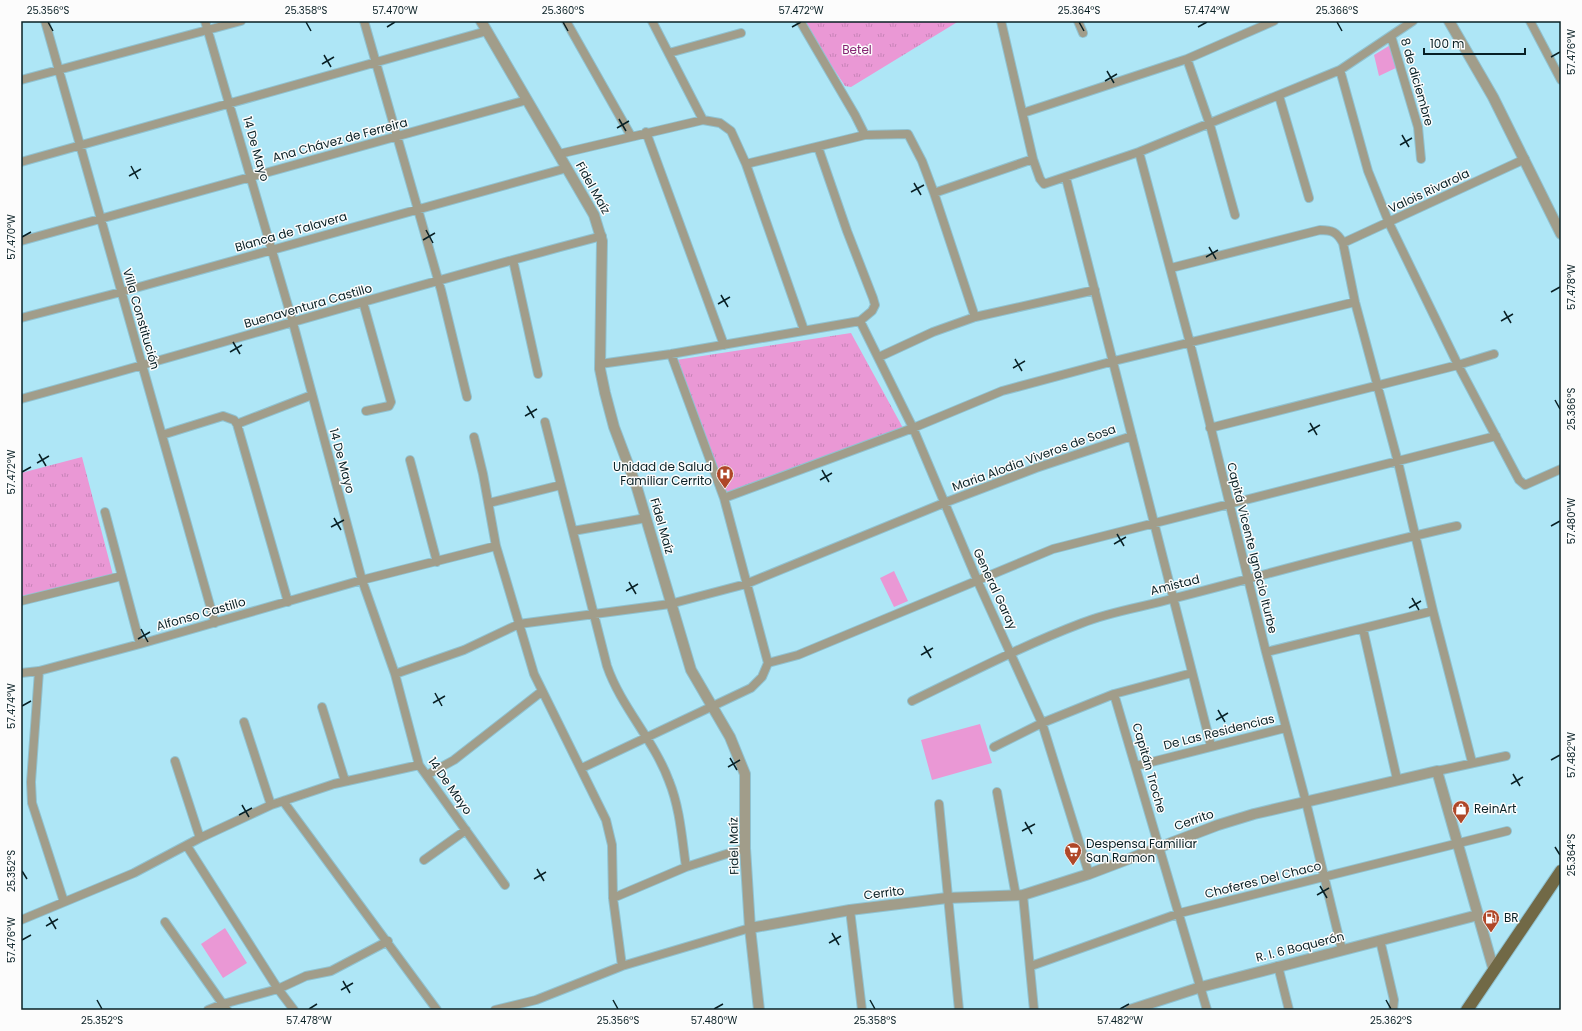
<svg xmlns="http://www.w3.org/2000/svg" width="1582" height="1031" font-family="Poppins,sans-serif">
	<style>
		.grass { fill: url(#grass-tufts) }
		.garden { fill: #ea98d5 }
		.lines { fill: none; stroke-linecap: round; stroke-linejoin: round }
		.minor-casing { stroke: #90c2d0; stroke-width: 10 }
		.tertiary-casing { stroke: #90c2d0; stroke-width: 12 }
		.primary-casing { stroke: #90c2d0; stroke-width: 14 }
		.minor { stroke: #a19d8a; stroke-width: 8 }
		.tertiary { stroke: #a19d8a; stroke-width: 10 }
		.primary { stroke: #716946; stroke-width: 12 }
		.ticks { fill: none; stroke: #092025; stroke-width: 1.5 }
		.labels { text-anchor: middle; stroke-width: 3; stroke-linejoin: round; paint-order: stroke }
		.park-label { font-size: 12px; fill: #852372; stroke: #fcfcfc }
		.street-label { font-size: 12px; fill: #092025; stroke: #fcfcfc }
		.poi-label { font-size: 12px; fill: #092025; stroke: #fcfcfc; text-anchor: start }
		.neatline { fill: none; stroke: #092025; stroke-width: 1.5 }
		.ticks-label { font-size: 10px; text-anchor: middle; fill: #092025 }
	</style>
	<defs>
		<pattern id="grass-tufts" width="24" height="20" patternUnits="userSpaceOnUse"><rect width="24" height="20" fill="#ea98d5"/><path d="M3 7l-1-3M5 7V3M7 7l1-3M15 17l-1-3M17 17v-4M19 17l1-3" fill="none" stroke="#c783b7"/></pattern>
	</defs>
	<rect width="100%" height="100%" fill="#aee6f6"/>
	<path class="grass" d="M802 21H959L851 87 845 86Z
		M851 333 903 428 725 495 676 360Z
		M82 457 113 575 21 598V473Z"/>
	<path class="garden" d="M1392 44 1398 67 1379 76 1374 55Z
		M894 571 908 601 894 607 880 578Z
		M980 724 992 763 932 780 921 740Z
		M225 928 247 963 223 978 201 944Z"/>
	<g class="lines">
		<g class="minor-casing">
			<path id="minor" d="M45 21 215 623
				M205 21 293 323 362 580 395 674 419 765 505 885
				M364 21 441 290 467 397
				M566 21 631 136
				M800 21 855 115 865 135
				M1001 21 1033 159 1040 179 1044 184 1139 152 1340 70 1413 21
				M1078 21 1083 33
				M1530 21 1561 80
				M1391 36 1418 127 1421 159
				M669 53 741 33
				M1187 59 1210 125 1235 215
				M1340 70 1368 171 1389 223 1458 365 1519 480 1525 485 1561 469
				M21 80 241 21
				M1279 96 1309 198
				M1023 113 1187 59 1274 21
				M703 120 720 123 731 131 746 164 804 330
				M646 132 724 345
				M1139 152 1190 343 1266 652 1306 802 1342 950
				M559 154 703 120 652 21
				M21 162 487 31
				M746 164 865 135 908 134 922 161 934 193 975 317
				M1066 178 1211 746
				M934 193 1033 159
				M21 241 527 100
				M1343 243 1525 159
				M513 260 538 374
				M1171 268 1320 230C1332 230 1337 232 1343 243L1355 302 1398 462 1433 611 1472 762
				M363 302 391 402 389 406 366 411
				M21 318 121 292 567 168
				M860 321 913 428 978 582 1042 723 1089 874
				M671 354 724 498
				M879 357 933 332 975 317 1095 290
				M600 364 671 354 860 321 872 311 875 305 873 298 847 231 818 147
				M21 399C215 346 407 287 602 236
				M545 422 607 666C621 707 654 740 669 781 680 808 682 839 686 867
				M237 424 288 602
				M1210 428 1458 365 1494 354
				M162 435 223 416 234 420 237 424 312 395
				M474 437 483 474 496 546 534 674 606 820 612 845 613 898 622 966
				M410 460 437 562
				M489 503 561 485
				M105 512 140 644
				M573 531 646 518
				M21 601 122 576
				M1363 629 1397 779
				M1266 652 1433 611
				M768 663 798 655 1053 549 1496 436
				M39 671 31 782 32 803 64 902
				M21 673 39 671 140 644 362 580 496 546
				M395 674 464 650 519 624 670 604 746 584 944 503 1036 468 1132 436
				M1114 694 1207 1010
				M912 701C968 674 1024 645 1082 623 1112 611 1144 607 1175 598 1269 574 1362 547 1457 526
				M322 707 345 781
				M244 722 271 805
				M994 747 1042 723 1114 694 1192 673
				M175 761 200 838
				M1136 766 1285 728
				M582 768 751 688 762 677 768 663 724 498 913 428 1002 391 1114 361 1355 302
				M1437 771 1506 756
				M427 775 454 760 541 692
				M997 792 1016 896
				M283 801 437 1010
				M939 804 959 1010
				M187 846 278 989 294 1010
				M424 860 466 830
				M1023 895 1034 1010
				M613 898 686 867 745 848
				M850 910 862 1010
				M21 920 134 873 200 838 271 805 334 784 419 765
				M165 922 227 1010
				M1380 940 1394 1000 1393 1010
				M1031 966 1180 913 1507 831
				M1278 966 1289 1010
				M208 1010 223 1004 278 989 306 976 331 971 388 941
				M495 1010 536 1000 622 966 750 928"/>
		</g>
		<g class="tertiary-casing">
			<path id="tertiary" d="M481 21 594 215 602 241 600 369 605 393 614 427 637 488 691 670 730 737 745 774V848L750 928 759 1010
				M1449 21 1493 97 1561 234
				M750 928 850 910 947 898 1023 895 1089 874 1218 825 1254 814 1437 771 1494 971
				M1130 1010 1201 987 1478 915"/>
		</g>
		<g class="primary-casing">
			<path id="primary" d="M1467 1010 1561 871"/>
		</g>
		<use href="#minor" class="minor"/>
		<use href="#tertiary" class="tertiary"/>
		<use href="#primary" class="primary"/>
	</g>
	<path class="ticks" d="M48 22 53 31M306 22 311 31M563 22 568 31M1079 22 1084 31M1337 22 1342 31M387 27 395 22M792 27 801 22M1198 27 1207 22M324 55 331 67M1551 57 1560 52M322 64 334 57M1107 71 1114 83M1105 81 1117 74M619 119 626 131M617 128 629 121M1402 135 1409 147M1400 145 1412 138M131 166 138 179M129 176 141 169M914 183 921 195M911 192 924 185M426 230 433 243M22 237 31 232M423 240 435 233M1209 247 1216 259M1206 257 1218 250M1551 292 1560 287M721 295 728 307M718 304 730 297M1504 311 1511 323M1501 321 1513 314M233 342 240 354M230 352 242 345M1015 359 1022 371M1013 368 1025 361M1555 400 1560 409M527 406 534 418M525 416 537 409M1310 423 1317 435M1308 432 1320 425M39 454 46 466M37 463 49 456M822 470 829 482M22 472 31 467M820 480 832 473M334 518 341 530M1551 526 1560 521M331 527 344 520M1117 534 1124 546M1114 544 1126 537M629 582 636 594M626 591 638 584M1412 598 1419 610M1409 608 1421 601M141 629 148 642M138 639 150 632M924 646 931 658M921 655 933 648M435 693 442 706M433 703 445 696M22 706 31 701M1218 710 1225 722M1216 720 1228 713M730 758 737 770M1551 760 1560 755M728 767 740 760M1513 774 1520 786M1511 784 1523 777M242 805 249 817M239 815 252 808M1025 822 1032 834M1022 831 1035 824M1555 847 1560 855M537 869 544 881M22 871 27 879M534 879 546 872M1320 886 1327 898M1317 895 1329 888M49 917 56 929M46 926 58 919M832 933 839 945M22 940 31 935M829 943 841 936M343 981 350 993M341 990 353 983M97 1000 102 1009M613 1000 618 1009M870 1000 875 1009M1386 1000 1391 1009M309 1009 317 1004M714 1009 723 1004M1120 1009 1129 1004"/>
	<defs>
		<g id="hospital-pin" transform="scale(0.9)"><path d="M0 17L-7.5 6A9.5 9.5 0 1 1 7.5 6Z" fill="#af4728" stroke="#fcfcfc"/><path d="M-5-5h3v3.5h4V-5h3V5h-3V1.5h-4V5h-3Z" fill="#fff"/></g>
		<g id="shop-pin" transform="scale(0.9)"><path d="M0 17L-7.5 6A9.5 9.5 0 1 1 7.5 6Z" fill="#af4728" stroke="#fcfcfc"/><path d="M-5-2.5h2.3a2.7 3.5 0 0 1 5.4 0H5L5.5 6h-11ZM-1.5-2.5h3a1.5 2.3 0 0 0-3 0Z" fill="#fff"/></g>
		<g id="supermarket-pin" transform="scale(0.9)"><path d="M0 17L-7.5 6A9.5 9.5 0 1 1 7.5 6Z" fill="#af4728" stroke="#fcfcfc"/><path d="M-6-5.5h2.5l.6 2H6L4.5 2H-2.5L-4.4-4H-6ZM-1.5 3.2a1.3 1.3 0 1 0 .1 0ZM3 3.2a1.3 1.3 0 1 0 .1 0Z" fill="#fff"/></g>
		<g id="fuel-pin" transform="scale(0.9)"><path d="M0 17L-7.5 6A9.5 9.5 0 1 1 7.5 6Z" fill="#af4728" stroke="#fcfcfc"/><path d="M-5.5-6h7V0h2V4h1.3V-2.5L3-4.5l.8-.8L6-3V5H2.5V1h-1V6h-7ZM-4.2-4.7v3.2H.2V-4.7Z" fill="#fff"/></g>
	</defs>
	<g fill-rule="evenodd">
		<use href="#hospital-pin" x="725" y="474"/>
		<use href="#shop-pin" x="1461" y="809"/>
		<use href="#supermarket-pin" x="1073" y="851"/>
		<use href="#fuel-pin" x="1491" y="918"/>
	</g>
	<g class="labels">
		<g class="park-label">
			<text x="857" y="54">Betel</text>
		</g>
		<g class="street-label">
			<text transform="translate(1417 82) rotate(74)" y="4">8 de diciembre</text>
			<text transform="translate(340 140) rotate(-15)" y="4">Ana Chávez de Ferreira</text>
			<text transform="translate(256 149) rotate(74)" y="4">14 De Mayo</text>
			<text transform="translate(593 188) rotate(61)" y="4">Fidel Maíz</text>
			<text transform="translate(1429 191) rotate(-25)" y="4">Valois Rivarola</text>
			<text transform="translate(291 232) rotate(-16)" y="4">Blanca de Talavera</text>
			<text transform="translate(308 306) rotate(-16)" y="4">Buenaventura Castillo</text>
			<text transform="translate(141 319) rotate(74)" y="4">Villa Constitución</text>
			<text transform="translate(1034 458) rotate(-20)" y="4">Maria Alodia Viveros de Sosa</text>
			<text transform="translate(342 461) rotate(75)" y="4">14 De Mayo</text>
			<text transform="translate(662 526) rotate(74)" y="4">Fidel Maíz</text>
			<text transform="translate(1252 548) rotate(76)" y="4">Capitá Vicente Ignacio Iturbe</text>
			<text transform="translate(1175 585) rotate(-14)" y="4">Amistad</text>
			<text transform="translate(995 589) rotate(65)" y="4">General Garay</text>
			<text transform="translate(201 614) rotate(-16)" y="4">Alfonso Castillo</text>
			<text transform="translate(1219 732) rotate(-14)" y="4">De Las Residencias</text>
			<text transform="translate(1149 768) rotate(74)" y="4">Capitán Troche</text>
			<text transform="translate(450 786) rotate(55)" y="4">14 De Mayo</text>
			<text transform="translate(1194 820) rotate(-19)" y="4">Cerrito</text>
			<text transform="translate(734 846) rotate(-91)" y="4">Fidel Maíz</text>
			<text transform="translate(1263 880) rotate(-14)" y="4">Choferes Del Chaco</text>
			<text transform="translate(884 893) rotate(-7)" y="4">Cerrito</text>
			<text transform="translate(1300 947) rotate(-14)" y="4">R. I. 6 Boquerón</text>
		</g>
		<g class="poi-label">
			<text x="712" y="471" text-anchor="end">Unidad de Salud<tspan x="712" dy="14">Familiar Cerrito</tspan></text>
			<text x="1474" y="813">ReinArt</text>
			<text x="1086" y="848">Despensa Familiar<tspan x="1086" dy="14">San Ramon</tspan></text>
			<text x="1504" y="922">BR</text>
		</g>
	</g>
	<rect width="1582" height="1031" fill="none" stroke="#fcfcfc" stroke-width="44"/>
	<path d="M1424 48v6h101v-6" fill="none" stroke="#092025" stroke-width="2"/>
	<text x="1430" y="48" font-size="12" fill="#092025" stroke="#fcfcfc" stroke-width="3" paint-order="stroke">100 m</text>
	<rect x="22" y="22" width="1538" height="987" class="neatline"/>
	<g class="ticks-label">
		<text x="48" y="14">25.356°S</text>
		<text x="306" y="14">25.358°S</text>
		<text x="395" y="14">57.470°W</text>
		<text x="563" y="14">25.360°S</text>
		<text x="801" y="14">57.472°W</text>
		<text x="1079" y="14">25.364°S</text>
		<text x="1207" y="14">57.474°W</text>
		<text x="1337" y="14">25.366°S</text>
		<text transform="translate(1571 52) rotate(-90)" y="4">57.476°W</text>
		<text transform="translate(11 237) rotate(-90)" y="4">57.470°W</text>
		<text transform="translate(1571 287) rotate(-90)" y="4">57.478°W</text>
		<text transform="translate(1571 409) rotate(-90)" y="4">25.366°S</text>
		<text transform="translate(11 472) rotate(-90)" y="4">57.472°W</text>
		<text transform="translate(1571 521) rotate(-90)" y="4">57.480°W</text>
		<text transform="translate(11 706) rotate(-90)" y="4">57.474°W</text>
		<text transform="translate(1571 755) rotate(-90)" y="4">57.482°W</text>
		<text transform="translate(1571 855) rotate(-90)" y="4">25.364°S</text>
		<text transform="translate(11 871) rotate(-90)" y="4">25.352°S</text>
		<text transform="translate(11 940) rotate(-90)" y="4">57.476°W</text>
		<text x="102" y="1024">25.352°S</text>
		<text x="309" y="1024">57.478°W</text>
		<text x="618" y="1024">25.356°S</text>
		<text x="714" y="1024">57.480°W</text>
		<text x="875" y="1024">25.358°S</text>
		<text x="1120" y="1024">57.482°W</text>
		<text x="1391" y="1024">25.362°S</text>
	</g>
</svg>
